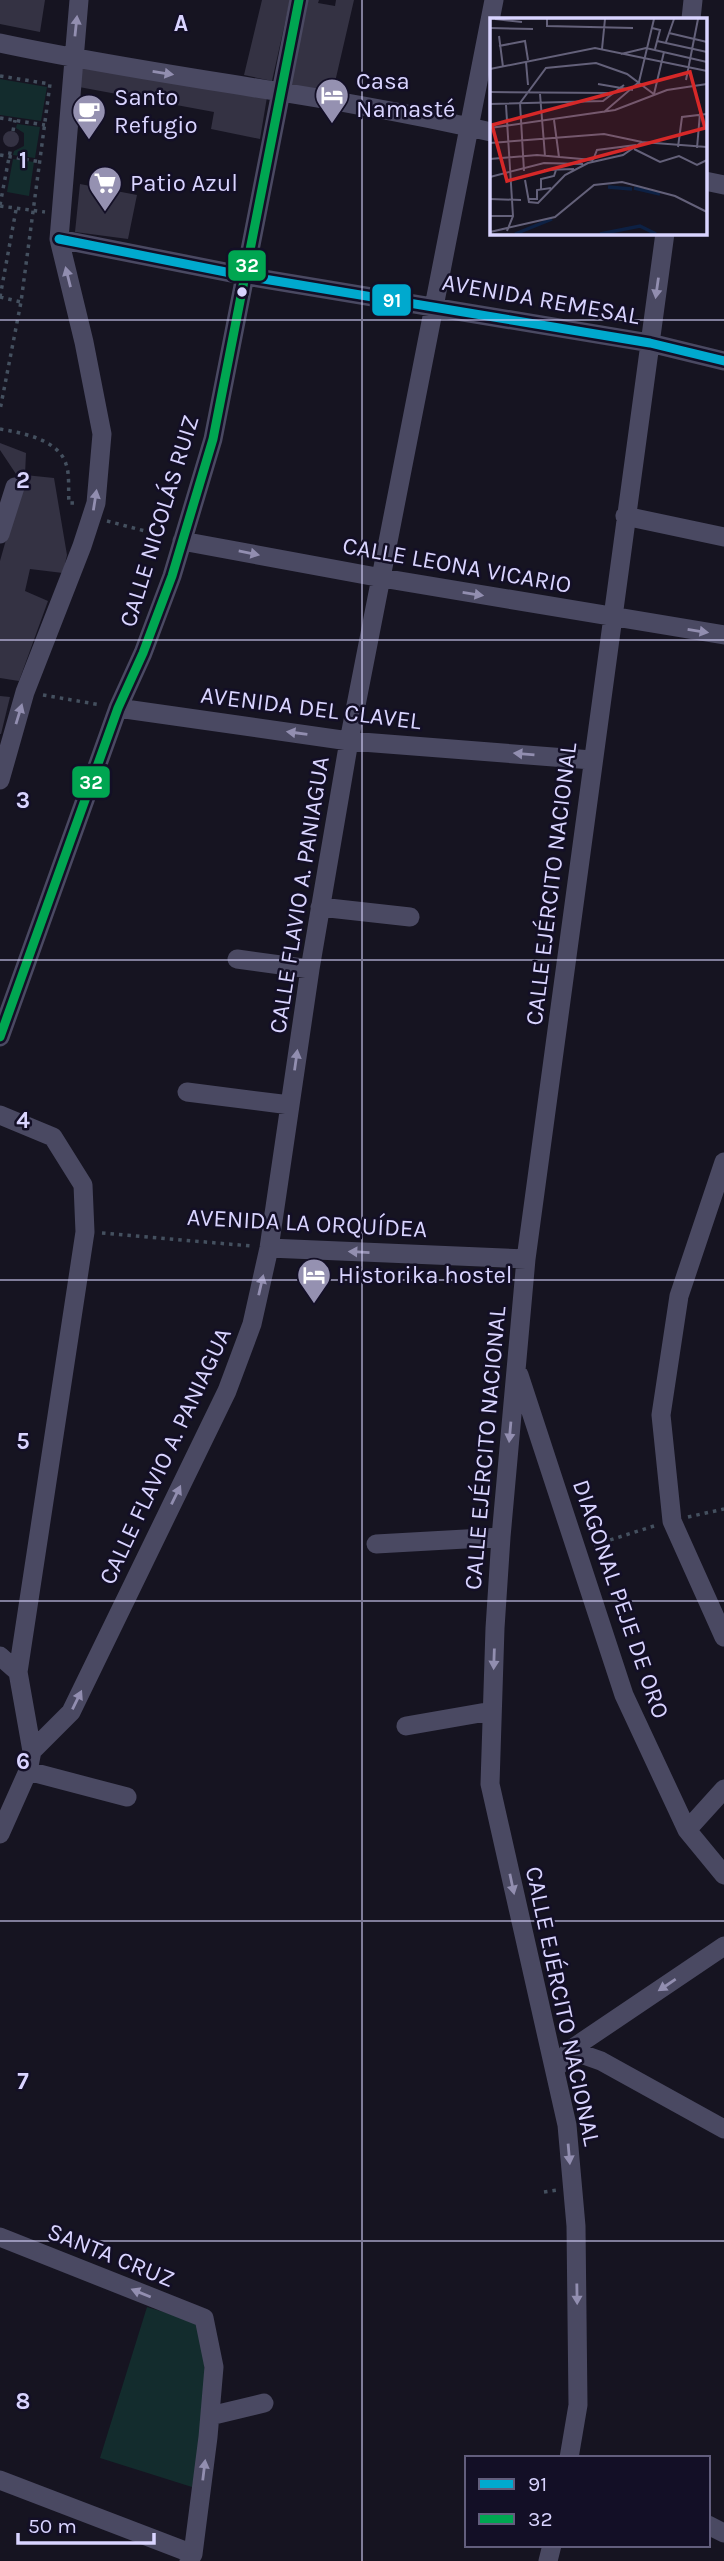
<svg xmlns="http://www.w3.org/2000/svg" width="724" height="2561" font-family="Karla,sans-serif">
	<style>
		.green { fill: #132c2d }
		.building { fill: #343243 }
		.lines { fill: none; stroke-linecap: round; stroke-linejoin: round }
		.path { stroke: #44505f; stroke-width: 3.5; stroke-dasharray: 3.5 5; stroke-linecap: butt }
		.minor { stroke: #4a4962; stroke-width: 19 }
		.bus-1-casing { stroke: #130f26; stroke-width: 14 }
		.bus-2-casing { stroke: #130f26; stroke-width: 14 }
		.bus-1 { stroke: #00a9ce; stroke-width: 9 }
		.bus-2 { stroke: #00a651; stroke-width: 9 }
		.oneway { fill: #928eb0 }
		.grid { fill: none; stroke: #d9d4ff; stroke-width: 2; stroke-opacity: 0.55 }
		.bus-dot { fill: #d9d4ff; stroke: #130f26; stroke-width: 2.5 }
		.labels { text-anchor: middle; stroke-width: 5; stroke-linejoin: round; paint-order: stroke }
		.poi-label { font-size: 24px; fill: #d9d4ff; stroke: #130f26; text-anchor: start }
		.street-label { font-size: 24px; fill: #d9d4ff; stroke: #130f26 }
		.inset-river { fill: none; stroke: #0d2144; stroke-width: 3.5 }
		.inset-road { fill: none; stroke: #64617a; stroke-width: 2 }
		.view { fill: #d62828; fill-opacity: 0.15; stroke: #d62828; stroke-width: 3.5 }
		.inset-edge { fill: none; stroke: #d9d4ff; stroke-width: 3.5 }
		.grid-label { font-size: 23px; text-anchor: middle; font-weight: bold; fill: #d9d4ff; stroke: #130f26; stroke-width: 5; stroke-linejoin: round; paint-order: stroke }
		.line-badge { stroke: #130f26; stroke-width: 2.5 }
		.badge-label { font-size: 19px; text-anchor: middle; font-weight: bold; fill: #fff }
	</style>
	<rect width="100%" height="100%" fill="#161421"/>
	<path class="green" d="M0 79 47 87 41 121 0 115Z
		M17 124 40 127 35 158 13 155 14 151 24 146V133L16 128Z
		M13 159 34 162 29 196 7 192Z
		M147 2307 198 2322 208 2391 192 2487 100 2458Z"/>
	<path class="building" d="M0 0H45L40 32 0 24Z
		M262 0H290L272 81 244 75Z
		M306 0H319L318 3 335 6 336 0H354L332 95 287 85Z
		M83 65 267 97 260 139 211 129 214 112 79 87Z
		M3 139a8 8 0 1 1 16 0a8 8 0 1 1-16 0Z
		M80 184 137 195 128 239 75 232Z
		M0 443 26 453 25 475 54 478 67 555 63 573 30 569 25 591 48 601 19 681 0 678V561L22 483 0 450Z
		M0 696 10 697 1 734H0Z"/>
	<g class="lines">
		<path class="path" d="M0 76 50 84 21 302 0 410
			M0 118 45 125
			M13 131 15 120
			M0 155 41 162
			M0 205 11 147
			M0 206 45 212
			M0 297 16 210
			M0 297 21 302
			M0 429C22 433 58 439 66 464 70 475 68 491 69 503H76
			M107 521 164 536
			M43 695 101 705
			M102 1233 251 1246
			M688 1517 724 1509
			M594 1545 654 1526
			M544 2192 557 2190"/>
		<path class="minor" d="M691 19 693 0
			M0 43C163 78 329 94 491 132
			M705 181 724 185
			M59 239 246 276 650 343 724 361
			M625 516 724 537
			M0 534 15 487
			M182 541 382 578 724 635
			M118 708 349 741 592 760
			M0 780 25 692 82 546 96 503 102 434 84 342 59 239 79 0
			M320 907 410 917
			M237 959 310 969
			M0 1037 118 708 143 653 172 576 213 439 299 0
			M187 1092 290 1105
			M0 1115 53 1137 83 1185 85 1232 18 1672
			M724 1162 679 1296 661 1415 672 1521 724 1637
			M269 1248 526 1259
			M519 1375 624 1695 687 1830 724 1875
			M376 1544 501 1537
			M0 1656 18 1672 32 1751 28 1771 0 1834
			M406 1726 492 1711
			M32 1751 71 1712 227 1391 252 1324 269 1248 310 969 349 741 494 0
			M28 1771 127 1797
			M687 1830 724 1789
			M570 2050 601 2061 724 2129
			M555 2070 570 2050 724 1946
			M0 2237 204 2318 214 2367 208 2437 193 2554 189 2561
			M210 2416 264 2403
			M569 2458 578 2405 576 2226 567 2125 490 1784 495 1628 501 1537 526 1259 665 233
			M0 2480 193 2554
			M708 2525 724 2533
			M548 2561 552 2545"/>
		<g class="bus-1-casing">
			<path id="bus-1" d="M59 239 246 276 650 343 724 361"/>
		</g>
		<g class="bus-2-casing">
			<path id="bus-2" d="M0 1037 118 708 143 653 172 576 213 439 299 0"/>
		</g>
		<use href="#bus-1" class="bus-1"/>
		<use href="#bus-2" class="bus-2"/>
	</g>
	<defs><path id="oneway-solid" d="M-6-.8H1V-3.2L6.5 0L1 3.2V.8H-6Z" transform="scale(1.75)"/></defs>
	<g class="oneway">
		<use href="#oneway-solid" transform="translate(76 26) rotate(-84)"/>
		<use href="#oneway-solid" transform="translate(163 73) rotate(9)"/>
		<use href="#oneway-solid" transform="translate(68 277) rotate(-104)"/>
		<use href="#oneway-solid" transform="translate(657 288) rotate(98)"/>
		<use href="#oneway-solid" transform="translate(95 500) rotate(-81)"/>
		<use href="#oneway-solid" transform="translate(249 553) rotate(11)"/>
		<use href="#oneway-solid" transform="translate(473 594) rotate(9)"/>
		<use href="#oneway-solid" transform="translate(698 631) rotate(9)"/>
		<use href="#oneway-solid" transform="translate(19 714) rotate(-73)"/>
		<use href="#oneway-solid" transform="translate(297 733) rotate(-172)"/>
		<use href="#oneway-solid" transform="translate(524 754) rotate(-175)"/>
		<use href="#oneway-solid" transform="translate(296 1060) rotate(-82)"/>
		<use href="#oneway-solid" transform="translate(359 1252) rotate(-177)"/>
		<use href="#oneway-solid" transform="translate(261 1285) rotate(-77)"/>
		<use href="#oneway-solid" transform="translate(510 1432) rotate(95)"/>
		<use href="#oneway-solid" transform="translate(176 1495) rotate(-64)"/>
		<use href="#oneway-solid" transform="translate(494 1659) rotate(92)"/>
		<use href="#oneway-solid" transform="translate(77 1700) rotate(-64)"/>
		<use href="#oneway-solid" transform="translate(512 1884) rotate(78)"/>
		<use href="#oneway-solid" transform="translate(667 1985) rotate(146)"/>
		<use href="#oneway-solid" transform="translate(569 2154) rotate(85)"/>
		<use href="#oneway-solid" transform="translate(141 2293) rotate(-158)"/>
		<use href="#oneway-solid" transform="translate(577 2294) rotate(89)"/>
		<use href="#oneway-solid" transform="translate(204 2470) rotate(-83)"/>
	</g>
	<path class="grid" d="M362 0V2561M0 320H724M0 640H724M0 960H724M0 1280H724M0 1601H724M0 1921H724M0 2241H724"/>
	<defs>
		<g id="hotel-pin" transform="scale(1.75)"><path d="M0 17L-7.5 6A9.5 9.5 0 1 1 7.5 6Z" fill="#9591b1" stroke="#130f26"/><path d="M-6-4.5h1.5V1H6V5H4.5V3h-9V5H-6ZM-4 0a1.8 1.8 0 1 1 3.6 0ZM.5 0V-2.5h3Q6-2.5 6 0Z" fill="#fff"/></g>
		<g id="cafe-pin" transform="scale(1.75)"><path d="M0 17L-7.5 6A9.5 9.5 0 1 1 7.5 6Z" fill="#9591b1" stroke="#130f26"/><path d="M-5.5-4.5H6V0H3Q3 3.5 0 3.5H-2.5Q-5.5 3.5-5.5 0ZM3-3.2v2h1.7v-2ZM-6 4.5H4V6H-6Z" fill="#fff"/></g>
		<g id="supermarket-pin" transform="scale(1.75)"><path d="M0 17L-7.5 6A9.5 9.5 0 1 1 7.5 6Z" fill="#9591b1" stroke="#130f26"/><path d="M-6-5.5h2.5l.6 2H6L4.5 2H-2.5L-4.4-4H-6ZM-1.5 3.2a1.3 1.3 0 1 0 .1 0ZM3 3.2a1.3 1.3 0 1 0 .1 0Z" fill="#fff"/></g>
	</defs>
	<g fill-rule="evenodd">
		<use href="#hotel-pin" x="332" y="95"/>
		<use href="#cafe-pin" x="89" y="111"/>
		<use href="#supermarket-pin" x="105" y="183"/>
		<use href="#hotel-pin" x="314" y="1275"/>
	</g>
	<circle class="bus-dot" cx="242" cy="292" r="6"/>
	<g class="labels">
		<g class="poi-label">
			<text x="356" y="89">Casa<tspan x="356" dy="28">Namasté</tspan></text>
			<text x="114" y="105">Santo<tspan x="114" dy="28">Refugio</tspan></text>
			<text x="130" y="191">Patio Azul</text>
			<text x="338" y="1283">Historika hostel</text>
		</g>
		<g class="street-label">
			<text transform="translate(541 299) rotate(10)" y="8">AVENIDA REMESAL</text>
			<text transform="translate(159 521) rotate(-73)" y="8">CALLE NICOLÁS RUIZ</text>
			<text transform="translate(457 565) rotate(10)" y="8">CALLE LEONA VICARIO</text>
			<text transform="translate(311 708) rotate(7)" y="8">AVENIDA DEL CLAVEL</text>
			<text transform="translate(551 884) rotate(-83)" y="8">CALLE EJÉRCITO NACIONAL</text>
			<text transform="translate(299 895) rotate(-81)" y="8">CALLE FLAVIO A. PANIAGUA</text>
			<text transform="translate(307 1223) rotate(3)" y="8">AVENIDA LA ORQUÍDEA</text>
			<text transform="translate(485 1448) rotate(-85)" y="8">CALLE EJÉRCITO NACIONAL</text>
			<text transform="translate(165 1456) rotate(-65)" y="8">CALLE FLAVIO A. PANIAGUA</text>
			<text transform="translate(621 1599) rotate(71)" y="8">DIAGONAL PEJE DE ORO</text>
			<text transform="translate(563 2006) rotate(78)" y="8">CALLE EJÉRCITO NACIONAL</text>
			<text transform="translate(111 2255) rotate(22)" y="8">SANTA CRUZ</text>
		</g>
	</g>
	<g transform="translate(490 18)">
		<rect width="217" height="217" fill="#161421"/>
		<path class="inset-river" d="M118 169 142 171M144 170 170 176M25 216 62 201M110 216 150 208 166 216"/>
		<path class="inset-road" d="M5 1 32 4M57 1V8L143 10M0 10 43 11M162 10 170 12 165 31M179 15 217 24M9 18 13 49M167 23 217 34M176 24 184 1M9 28 35 23 38 42M112 31 115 1M131 36 156 30 217 44M36 44 38 67M0 51 105 30 217 53M196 62 208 1M108 66 143 72M0 74 118 75M50 76 55 138M164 76 174 34M0 86 113 83 134 67M16 87 23 198 17 213M114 94 149 64 164 1M64 102 69 139M0 110 125 92 177 72 217 66M0 125 114 116 152 124M188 129 192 99 217 96M207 130 210 95M144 131 170 144 189 138 207 147 217 142M0 141 47 137 103 142M103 142 107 132 146 127M54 152 84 151M34 153 30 85 56 50 106 45 137 56 165 77M0 159 54 145 93 146M35 162 39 184 48 185 75 157 98 145 133 137 152 124 217 129M51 171V161L64 158 66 152M0 181 31 182M38 181H47V172L61 170M0 198H23M0 214 65 199 104 167 132 164 185 178 217 194"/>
		<path class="view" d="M200 54 215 110 17 163 2 107Z"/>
		<rect width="217" height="217" class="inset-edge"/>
	</g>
	<g class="grid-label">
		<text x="181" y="31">A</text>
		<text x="23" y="168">1</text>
		<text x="23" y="488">2</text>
		<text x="23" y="808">3</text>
		<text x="23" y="1128">4</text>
		<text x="23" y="1449">5</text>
		<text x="23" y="1769">6</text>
		<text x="23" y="2089">7</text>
		<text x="23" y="2409">8</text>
	</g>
	<g class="line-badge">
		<rect x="227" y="249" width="40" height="33" rx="7" fill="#00a651"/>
		<rect x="371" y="283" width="41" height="34" rx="7" fill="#00a9ce"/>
		<rect x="71" y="765" width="40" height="34" rx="7" fill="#00a651"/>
	</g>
	<g class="badge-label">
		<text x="247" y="272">32</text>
		<text x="392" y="307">91</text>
		<text x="91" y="789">32</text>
	</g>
	<rect x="465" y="2456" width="245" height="91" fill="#130f26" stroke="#625e7d" stroke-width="2"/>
	<rect x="479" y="2479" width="35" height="10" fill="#00a9ce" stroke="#625e7d" stroke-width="2"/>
	<text x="528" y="2491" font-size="21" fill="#d9d4ff">91</text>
	<rect x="479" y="2514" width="35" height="10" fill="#00a651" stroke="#625e7d" stroke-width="2"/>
	<text x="528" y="2526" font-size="21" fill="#d9d4ff">32</text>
	<path d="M18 2533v10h136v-10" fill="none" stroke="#d9d4ff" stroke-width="3.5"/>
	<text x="28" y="2533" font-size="21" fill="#d9d4ff" stroke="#130f26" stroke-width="5" paint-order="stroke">50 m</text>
</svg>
